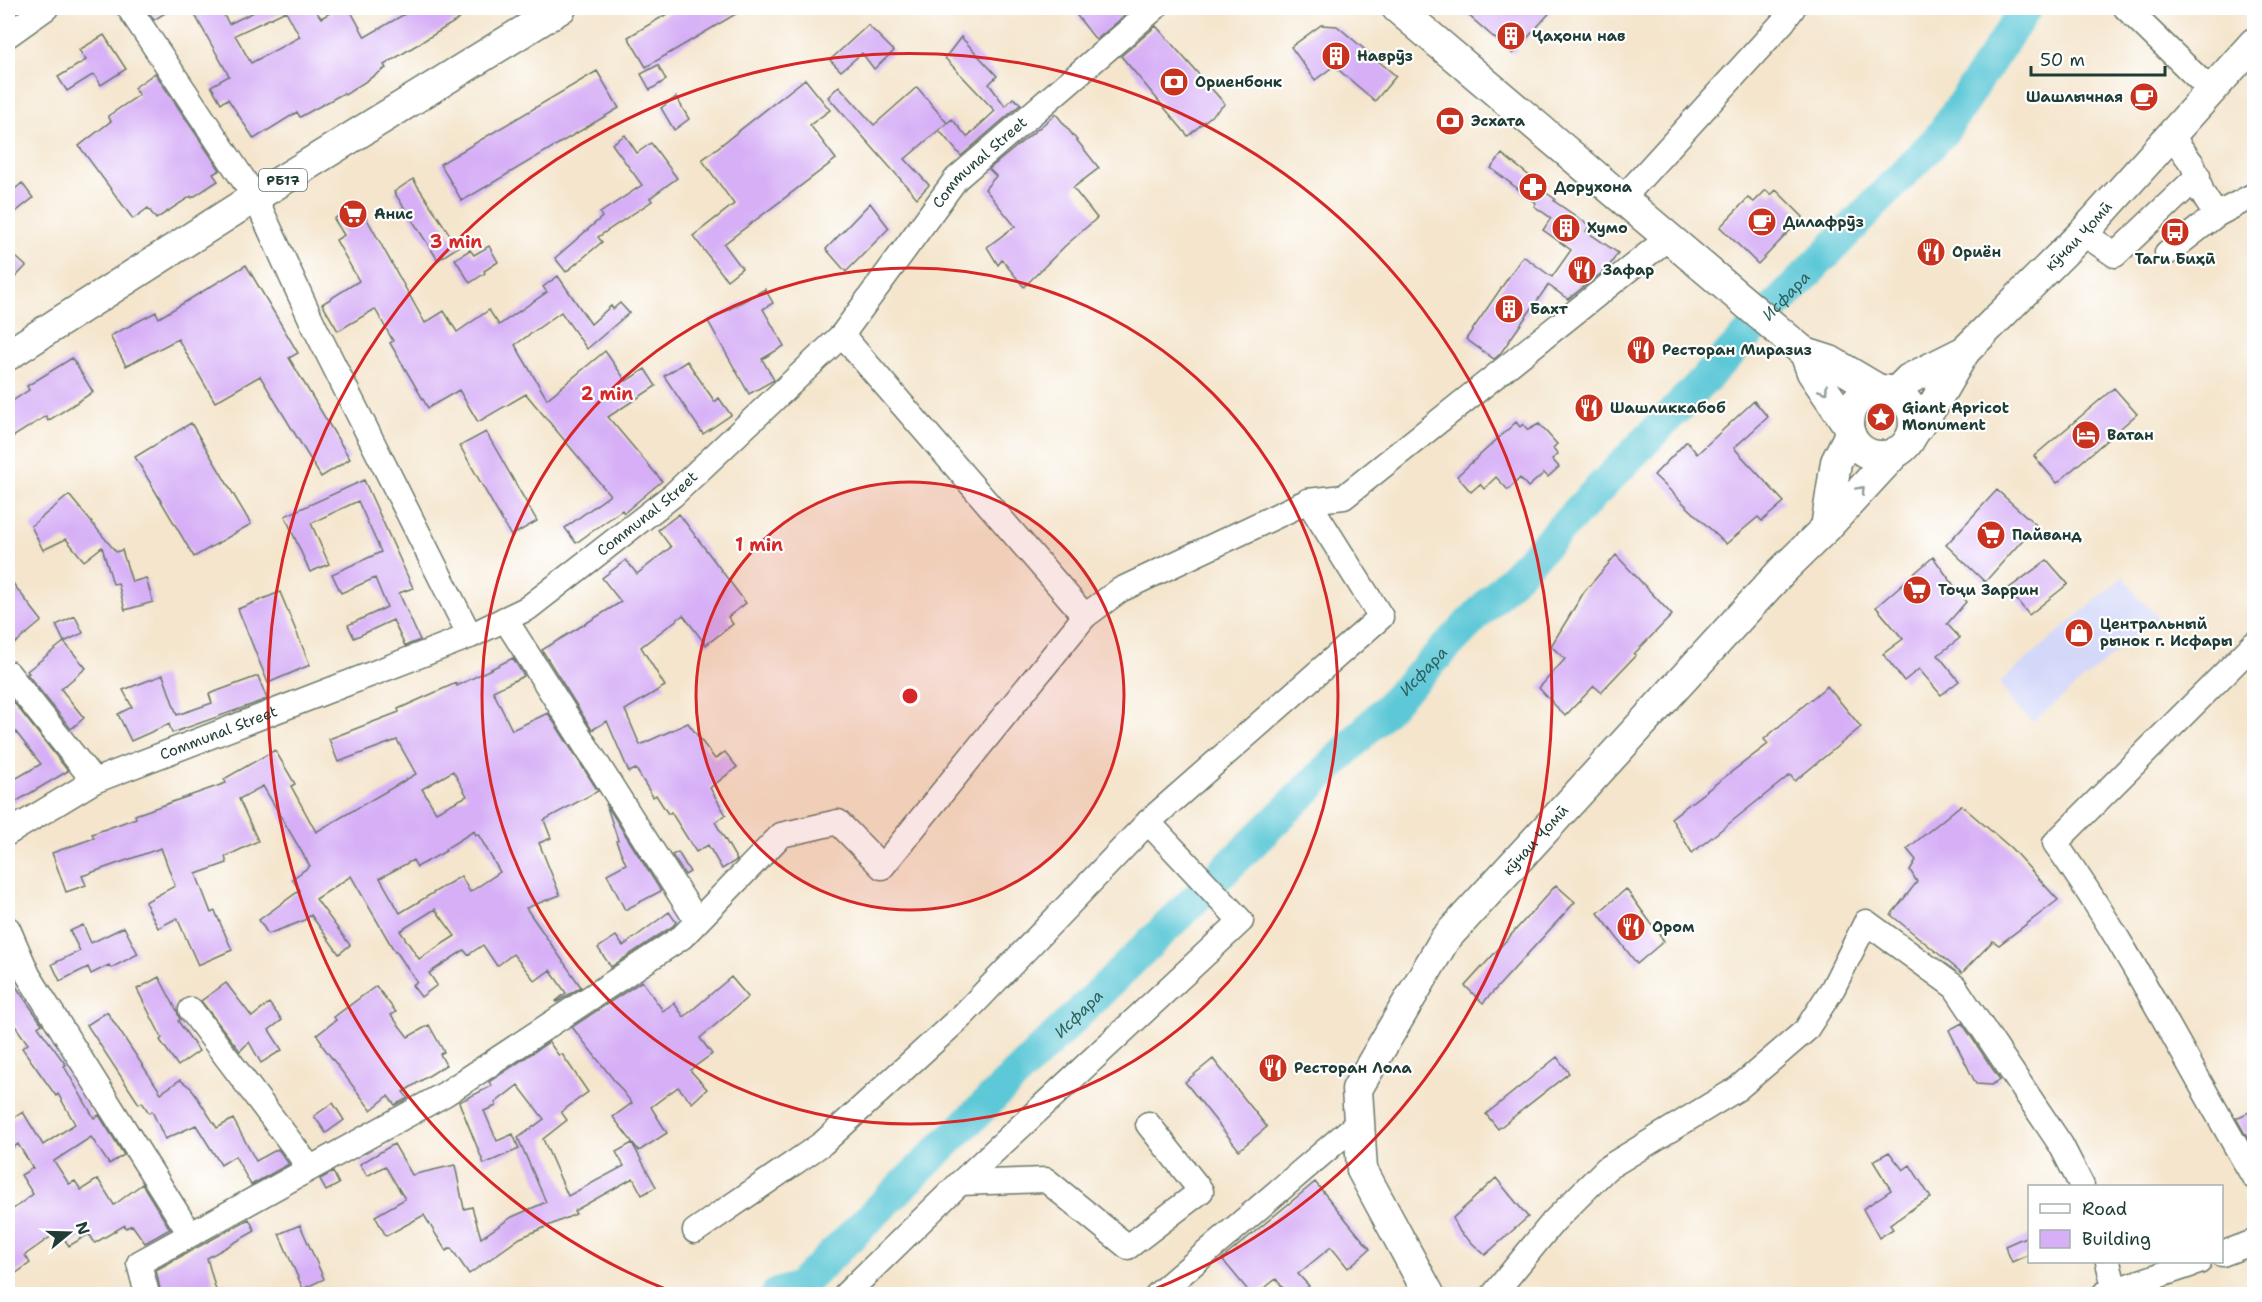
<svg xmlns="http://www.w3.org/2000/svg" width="2262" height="1302" font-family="'Shantell Sans',sans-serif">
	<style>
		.built { fill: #d3d8f9 }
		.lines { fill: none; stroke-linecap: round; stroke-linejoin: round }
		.river { stroke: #5dc8d7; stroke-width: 32 }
		.building { fill: #d6aff6; fill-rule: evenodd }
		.minor-casing { stroke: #6a7869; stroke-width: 27 }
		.major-casing { stroke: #6a7869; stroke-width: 33 }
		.minor { stroke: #fff; stroke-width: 24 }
		.major { stroke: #fff; stroke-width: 30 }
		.oneway { stroke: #8f9e9a }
		.ring { fill: none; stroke: #d62828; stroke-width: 3 }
		.labels { text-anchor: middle; stroke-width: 4.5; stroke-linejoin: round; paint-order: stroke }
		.shield { fill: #fff; stroke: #627771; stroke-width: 1.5 }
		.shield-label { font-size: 14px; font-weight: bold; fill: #1f3d34 }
		.poi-label { font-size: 15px; font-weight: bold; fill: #1f3d34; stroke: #fff; text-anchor: start }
		.street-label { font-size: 15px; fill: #1f3d34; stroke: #fff }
		.water-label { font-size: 16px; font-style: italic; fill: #2e605d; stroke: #fff }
		.centre { fill: #d62828; stroke: #fff; stroke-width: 3 }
		.ring-label { font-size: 18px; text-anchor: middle; font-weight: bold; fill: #d62828; stroke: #fff; stroke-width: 4.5; stroke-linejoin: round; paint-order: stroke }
	</style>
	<rect width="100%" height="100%" fill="#fff"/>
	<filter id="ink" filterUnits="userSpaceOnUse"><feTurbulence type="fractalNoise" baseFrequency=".0167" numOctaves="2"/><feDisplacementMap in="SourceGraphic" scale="12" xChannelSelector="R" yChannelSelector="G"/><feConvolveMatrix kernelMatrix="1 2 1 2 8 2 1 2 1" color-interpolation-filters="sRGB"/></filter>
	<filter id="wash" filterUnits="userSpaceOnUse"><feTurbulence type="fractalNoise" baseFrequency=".008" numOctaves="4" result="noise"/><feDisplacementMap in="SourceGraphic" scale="24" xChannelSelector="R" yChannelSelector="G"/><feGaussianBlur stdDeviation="1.35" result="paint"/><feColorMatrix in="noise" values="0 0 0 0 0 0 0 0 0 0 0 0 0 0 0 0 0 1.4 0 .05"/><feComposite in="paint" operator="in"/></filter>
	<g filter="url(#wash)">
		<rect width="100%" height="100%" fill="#f4e5cc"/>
		<path class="built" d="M2124 576 2139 598 2158 617 2033 722 2016 707 1999 683Z"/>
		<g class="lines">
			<path class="river" id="s1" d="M777 1294 799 1287 1334 763 1941 135 2026 8"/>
		</g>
		<g id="blocks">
			<path class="building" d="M146 8H173L154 20Z
				M191 8H220L229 24 262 8H314L321 18 339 8H349L365 37 415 8H477L384 65 386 68 345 95 344 93 300 117 297 112 254 139 228 99 221 103 211 86 229 76ZM286 11 300 37 251 63 235 35Z
				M677 8H746L646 67 628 37Z
				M1071 8H1134L1096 40Z
				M1460 8H1554L1513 54Z
				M868 25 894 51 874 69 862 53 841 71 830 60Z
				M1321 25 1337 26 1396 76 1375 101 1334 66 1315 80 1291 47Z
				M1156 26 1225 104 1188 136 1121 56Z
				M104 35 126 69 101 85 94 74 67 91 58 77 86 60 79 50Z
				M961 37 997 76 989 84 1005 106 1013 98 1021 104 961 156 939 130 952 119 967 137 995 111 945 58Z
				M658 65 666 80 650 90 641 74Z
				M597 71 619 108 462 201 440 164Z
				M155 73 220 170 213 174 218 181 192 198 191 196 156 219 148 208 133 219 79 146 111 121 108 116 139 95 134 88Z
				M805 79 830 110 810 125 836 159 724 244 742 268 727 280 693 236 734 204 702 160Z
				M839 86 874 125 917 87 947 123 905 159 929 185 917 198 828 97Z
				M676 97 689 119 674 130 661 108Z
				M1056 114 1099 168 1073 188 1097 218 1065 246 1024 287 1002 260 998 265 987 247 1015 226 985 189 996 176 989 169Z
				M625 135 637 153 651 143 677 178 650 198 652 201 598 237 602 242 566 272 555 258 602 217 600 213 642 185 612 144Z
				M1502 154 1532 178 1529 181 1555 199 1554 201 1590 226 1586 231 1618 253 1608 268 1568 299 1548 285 1500 354 1494 359 1466 339 1523 256 1552 277 1571 250 1543 230 1551 218 1534 206 1536 203 1491 168Z
				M413 179 458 247 438 260 394 192Z
				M22 183 33 198 8 218V195Z
				M1766 190 1771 195 1776 190 1803 217 1758 264 1720 227 1748 198 1754 202Z
				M358 203 425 323 444 311 457 332 489 310 499 325 547 292 543 287 558 276 591 324 611 306 613 309 620 303 629 313 587 349 561 312 515 345 547 399 605 351 626 381 645 369 656 386 608 417 662 481 624 513 622 510 576 543 565 528 610 495 526 394 478 422 459 390 428 408 390 343 393 341 375 309 338 331 322 304 359 281 336 240 344 235 334 219Z
				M870 203 889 228 846 272 826 249Z
				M489 246 498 262 484 271 485 273 470 283 455 259 470 250 474 255Z
				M8 250 26 266 8 285Z
				M246 265 298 353 289 358 350 459 321 477 260 376 215 402 178 339 126 366 110 336 156 312 159 318Z
				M765 289 773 303 763 309 784 346 762 359 774 380 749 394 708 321Z
				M72 358 93 392 48 421 46 416 8 440V404L29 390 27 386Z
				M687 361 715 402 719 398 731 415 703 434 664 376Z
				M2114 388 2137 414 2057 483 2034 456Z
				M1754 401 1768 417 1734 448 1784 502 1762 521 1758 517 1726 544 1654 475 1687 441 1697 454Z
				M1516 422 1520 427 1523 424 1528 430 1539 424 1557 444 1553 448 1558 454 1552 459 1559 467 1548 477 1544 473 1528 487 1520 478 1508 490 1496 477 1484 489 1480 484 1471 492 1457 476Z
				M191 423 251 524 194 557 135 457Z
				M486 432 537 521 511 536 460 446Z
				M364 480 413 588 399 593 420 640 405 646 393 620 354 638 348 625 387 607 375 578 341 593 332 574 381 552 358 501 311 523 329 564 310 572 285 516Z
				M1997 490 2036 525 1985 582 1946 545Z
				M69 495 116 552 122 550 132 582 146 578 153 602 125 610 118 583 113 584 102 547 84 561 66 539 43 550 31 526Z
				M679 514 746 603 728 617 733 624 706 645 683 615 641 647 665 686 625 710 640 745 688 723 715 759 725 752 737 767 710 788 726 815 715 822 737 860 722 869 708 845 696 852 671 812 668 814 656 795 653 797 636 769 629 772 607 721 592 730 542 650 621 602 602 578 626 560 637 574 671 547 658 530Z
				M1616 555 1672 615 1634 654 1636 655 1601 692 1594 686 1565 716 1539 688 1565 659 1551 646 1584 592Z
				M1933 557 1966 602 1947 624 1960 638 1938 655 1959 681 1941 695 1919 669 1904 681 1883 654 1903 639 1876 607Z
				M2047 560 2068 584 2029 615 2008 589Z
				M8 577 42 621 8 649Z
				M280 592 310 665 268 683 238 609Z
				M75 616 83 633 64 642 56 625Z
				M64 642 86 668 61 689 84 718 71 729 27 674 29 673 27 671Z
				M513 658 524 676 493 691 512 730 548 713 598 791 544 820 551 838 539 843 560 895 526 908 581 987 557 1002 556 1001 566 993 550 970 535 981 513 954 497 966 483 945 468 955 464 950 429 973 437 985 421 997 412 985 417 982 396 951 395 952 351 876 316 899 350 945 339 954 311 915 303 921 268 934 259 920 300 890 292 879 310 866 263 786 239 799 258 841 225 857 227 863 196 874 211 913 215 911 232 950 198 965 177 918 158 928 145 902 175 886 161 848 82 876 86 885 66 892 52 853 94 838 92 834 136 818 135 815 226 783 224 779 275 750 295 784 291 786 316 832 416 774 397 740 338 762 329 739 399 712 398 709 456 683 457 686ZM453 771 467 796 436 812 422 789ZM474 831 476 835 478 834 500 872 470 892 461 876 400 913 380 878 413 860 417 867 446 851 445 849ZM435 909 455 936 419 959 400 931Z
				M163 675 177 715 212 703 209 694 258 676 267 699 172 733 169 724 131 741 118 714 132 707 123 690Z
				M1827 686 1861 727 1795 781 1790 775 1692 853 1671 818 1768 744 1764 739Z
				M8 695 68 771 12 804 8 795V783L41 764 8 722Z
				M606 804 661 891 625 910 607 874 626 864 616 841 618 840Z
				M1961 805 2011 848 2058 900 1999 945 1993 941 1962 973 1891 915 1917 882 1910 870 1916 860 1907 849Z
				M678 852 690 872 685 875 672 855Z
				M1556 885 1575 902 1483 1003 1465 986Z
				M1626 889 1664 941 1637 964 1598 913Z
				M669 912 676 922 673 926 611 967 598 948 616 936 623 946Z
				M83 925 91 943 124 927 138 954 111 968 109 965 91 974 88 967 60 981 52 964 80 951 70 931Z
				M8 975 42 1024 38 1027 66 1065 64 1066 94 1118 99 1115 124 1155 109 1164 91 1137 54 1161 69 1184 75 1181 81 1190 98 1179 114 1205 142 1184 170 1229 145 1243 132 1225 126 1228 125 1225 95 1243 89 1234 69 1246 59 1231 25 1255 30 1263 8 1279V1213L33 1194 21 1175 33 1168 18 1144 8 1151V1122L23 1112 43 1145 75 1124 58 1094 56 1096 22 1048 28 1044 8 1016Z
				M159 977 177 1011 180 1020 178 1021 199 1051 178 1066 160 1040 162 1038 137 989Z
				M731 977 748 997 700 1038 712 1054 690 1070 707 1089 692 1103 678 1087 651 1107 667 1133 639 1151 613 1117 632 1103 572 1027 642 981 663 1011 674 1003 684 1017Z
				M226 983 252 1017 269 1003 282 1020 269 1030 282 1050 261 1063 249 1042 240 1051 201 1001Z
				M376 986 396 1012 391 1015 408 1037 429 1025 444 1052 440 1054 446 1065 403 1092 408 1098 395 1105 388 1096 371 1110 321 1044 322 1042 317 1035 336 1020 334 1017Z
				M107 1012 161 1093 180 1080 191 1088 217 1128 233 1119 256 1161 278 1149 289 1164 251 1185 235 1156 221 1165 196 1125 165 1139 152 1111 149 1113 142 1102 139 1104 87 1025Z
				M1962 1023 2000 1080 1991 1085 1976 1084 1949 1030Z
				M549 1042 559 1056 562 1054 588 1092 561 1112 567 1120 543 1139 568 1196 624 1166 616 1152 632 1143 656 1187 642 1195 633 1178 574 1211 576 1214 520 1238 469 1274 451 1248 446 1251 424 1215 386 1236 375 1216 405 1199 385 1166 367 1176 360 1164 394 1144 412 1175 455 1165 464 1209 472 1207 481 1238 512 1217 546 1202 518 1138 544 1119 518 1085 495 1103 496 1106 484 1111 497 1141 513 1134 519 1149 484 1164 459 1102 492 1086 489 1082Z
				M1557 1057 1569 1073 1498 1129 1486 1114Z
				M1213 1059 1267 1127 1239 1150 1185 1082Z
				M333 1103 344 1120 326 1133 314 1116Z
				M2254 1110V1150L2236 1118Z
				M1889 1152 1903 1170 1910 1165 1931 1198 1918 1205 1890 1225 1893 1229 1879 1238 1863 1209 1891 1190 1873 1161Z
				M333 1172 339 1184 326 1191 320 1179Z
				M1496 1178 1528 1217 1485 1255 1460 1232 1453 1218Z
				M1315 1182 1370 1249 1348 1268 1331 1247 1298 1274 1309 1286 1299 1294H1288L1276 1279 1257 1294H1251L1222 1259Z
				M249 1219 255 1231 207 1258 217 1294H161L156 1270Z
				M300 1225 324 1279 303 1289 279 1234Z
				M2030 1235V1254L2012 1262 2005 1246Z"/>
		</g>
	</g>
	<g filter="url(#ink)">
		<use href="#blocks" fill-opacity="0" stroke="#6a7869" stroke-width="1.5"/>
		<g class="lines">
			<g class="minor-casing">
				<g id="minor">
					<path d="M129 8 255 197 315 328 470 636"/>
					<path d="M2126 8 2210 90"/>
					<path d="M8 35 46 8"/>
					<path d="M2171 135 2193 165 2202 193 2216 215"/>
					<path d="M1622 199 1783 22 1793 8"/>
					<path d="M2083 233 2115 255 2198 176"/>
					<path d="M2167 253 2216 215 2254 195"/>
					<path d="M842 335 1085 616"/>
					<path d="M505 619 697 921"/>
					<path d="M2254 644 2055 843C2130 948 2188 1066 2254 1177"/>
					<path d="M8 673 94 781"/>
					<path d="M1148 822 1381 617 1308 501"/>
					<path id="s2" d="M8 833 94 781 470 636 528 608 673 495 842 335 956 179 1155 8"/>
					<path d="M8 929 28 975 190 1234"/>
					<path d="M191 1010 310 1168"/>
					<path d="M960 1183 1046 1180 1128 1247 1201 1191 1148 1124"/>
					<path d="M695 1231 823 1143 964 1014 1148 822 1241 921 960 1183 846 1294"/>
					<path d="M2222 1254 2254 1242"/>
					<path d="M2108 1262 2115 1291"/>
					<path d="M147 1294 139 1263 445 1094 682 937 781 835 838 822 882 867 1085 616 1120 590 1308 501 1344 497 1668 238"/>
					<path d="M1158 1294 1359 1122"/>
					<path d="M1494 1294 1553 1222 1607 1168 1737 1089 1806 1030 1833 988 1866 922 1955 987 2061 1145 2082 1186"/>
					<path d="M2104 1294 2199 1262"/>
				</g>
			</g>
			<g class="major-casing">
				<g id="major">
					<path d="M1397 8 1793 343 1805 353 1812 372 1848 425"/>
					<path d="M1805 353 1830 361 1879 390"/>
					<path d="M8 355 255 197 561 8"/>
					<circle cx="1881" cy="423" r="33"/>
					<path d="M1895 393 1909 379 1965 351"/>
					<path id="s3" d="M1912 435 1934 404 1965 351 2083 233 2254 43"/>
					<path d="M1826 528 1836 462 1850 434"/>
					<path id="s4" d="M1429 1294 1362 1170 1357 1089 1445 939 1782 571 1826 528 1896 452"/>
				</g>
			</g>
			<use href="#minor" class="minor"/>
			<use href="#major" class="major"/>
		</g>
		<defs><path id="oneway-chevron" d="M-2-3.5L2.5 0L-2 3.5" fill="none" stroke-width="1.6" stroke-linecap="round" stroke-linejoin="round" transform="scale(1.5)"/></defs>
		<g class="oneway">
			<use href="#oneway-chevron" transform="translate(1824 390) rotate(56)"/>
			<use href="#oneway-chevron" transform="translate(1861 490) rotate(-47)"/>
		</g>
	</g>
	<circle cx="910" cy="696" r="214" fill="#d62828" fill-opacity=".12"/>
	<g class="ring">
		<circle cx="910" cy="696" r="214"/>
		<circle cx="910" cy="696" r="428"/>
		<path d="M675 1293A642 642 0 1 1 1145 1293"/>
	</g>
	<defs>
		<g id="building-disc" transform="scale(1.5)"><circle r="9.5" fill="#c8321e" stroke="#fff"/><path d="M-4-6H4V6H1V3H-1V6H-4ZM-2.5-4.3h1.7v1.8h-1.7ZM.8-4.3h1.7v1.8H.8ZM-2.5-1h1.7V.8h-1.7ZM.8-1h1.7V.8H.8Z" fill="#fff"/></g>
		<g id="bank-disc" transform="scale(1.5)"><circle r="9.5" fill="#c8321e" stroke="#fff"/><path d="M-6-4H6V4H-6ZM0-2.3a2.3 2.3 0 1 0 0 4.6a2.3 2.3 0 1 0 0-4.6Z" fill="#fff"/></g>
		<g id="cafe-disc" transform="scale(1.5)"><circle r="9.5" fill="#c8321e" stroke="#fff"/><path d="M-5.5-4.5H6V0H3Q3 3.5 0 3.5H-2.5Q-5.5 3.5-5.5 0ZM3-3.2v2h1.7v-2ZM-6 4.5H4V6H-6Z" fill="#fff"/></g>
		<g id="pharmacy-disc" transform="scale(1.5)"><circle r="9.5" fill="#c8321e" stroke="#fff"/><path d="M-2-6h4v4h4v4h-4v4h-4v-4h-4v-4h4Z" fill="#fff"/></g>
		<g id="supermarket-disc" transform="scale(1.5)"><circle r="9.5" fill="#c8321e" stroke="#fff"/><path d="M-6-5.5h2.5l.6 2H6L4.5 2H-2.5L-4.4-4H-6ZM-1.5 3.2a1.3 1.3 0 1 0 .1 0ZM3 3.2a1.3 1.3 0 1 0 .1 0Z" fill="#fff"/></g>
		<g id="bus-disc" transform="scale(1.5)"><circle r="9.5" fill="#c8321e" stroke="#fff"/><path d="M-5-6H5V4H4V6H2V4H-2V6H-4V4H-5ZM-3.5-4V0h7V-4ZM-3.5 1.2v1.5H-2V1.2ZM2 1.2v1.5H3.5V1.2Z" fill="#fff"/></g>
		<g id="restaurant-disc" transform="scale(1.5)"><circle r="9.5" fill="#c8321e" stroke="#fff"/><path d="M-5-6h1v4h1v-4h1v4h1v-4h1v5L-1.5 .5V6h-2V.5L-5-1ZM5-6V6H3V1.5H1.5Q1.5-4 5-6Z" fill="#fff"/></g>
		<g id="sight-disc" transform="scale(1.5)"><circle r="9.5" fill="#c8321e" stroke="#fff"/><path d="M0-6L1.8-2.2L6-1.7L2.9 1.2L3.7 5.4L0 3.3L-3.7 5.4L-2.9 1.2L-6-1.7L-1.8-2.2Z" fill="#fff"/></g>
		<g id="hotel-disc" transform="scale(1.5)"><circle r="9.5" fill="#c8321e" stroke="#fff"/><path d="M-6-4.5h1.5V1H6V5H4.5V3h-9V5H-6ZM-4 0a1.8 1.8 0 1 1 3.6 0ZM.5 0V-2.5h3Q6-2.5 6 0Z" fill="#fff"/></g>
		<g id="shop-disc" transform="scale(1.5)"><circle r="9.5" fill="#c8321e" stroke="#fff"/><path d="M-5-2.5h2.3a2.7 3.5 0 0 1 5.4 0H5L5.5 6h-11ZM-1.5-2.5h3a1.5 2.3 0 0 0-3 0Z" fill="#fff"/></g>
	</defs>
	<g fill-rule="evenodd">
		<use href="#building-disc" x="1511" y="36"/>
		<use href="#building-disc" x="1336" y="56"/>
		<use href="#bank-disc" x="1174" y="82"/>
		<use href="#cafe-disc" x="2144" y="97"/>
		<use href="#bank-disc" x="1450" y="121"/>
		<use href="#pharmacy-disc" x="1533" y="187"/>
		<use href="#supermarket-disc" x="353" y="214"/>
		<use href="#cafe-disc" x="1762" y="222"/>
		<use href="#building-disc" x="1566" y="228"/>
		<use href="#bus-disc" x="2175" y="232"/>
		<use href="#restaurant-disc" x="1931" y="252"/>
		<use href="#restaurant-disc" x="1582" y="270"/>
		<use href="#building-disc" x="1509" y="309"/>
		<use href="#restaurant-disc" x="1641" y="350"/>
		<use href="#restaurant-disc" x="1589" y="408"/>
		<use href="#sight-disc" x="1881" y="417"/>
		<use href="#hotel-disc" x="2086" y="435"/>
		<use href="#supermarket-disc" x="1991" y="535"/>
		<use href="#supermarket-disc" x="1917" y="590"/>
		<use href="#shop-disc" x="2079" y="633"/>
		<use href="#restaurant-disc" x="1631" y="927"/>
		<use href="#restaurant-disc" x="1273" y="1068"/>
	</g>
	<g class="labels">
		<rect class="shield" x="259" y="169" width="48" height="22" rx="4.5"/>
		<g class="shield-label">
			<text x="283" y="185">РБ17</text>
		</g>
		<g class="poi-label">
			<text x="1532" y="41">Ҷаҳони нав</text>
			<text x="1357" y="61">Наврӯз</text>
			<text x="1195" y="87">Ориенбонк</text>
			<text x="2123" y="102" text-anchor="end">Шашлычная</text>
			<text x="1471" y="126">Эсхата</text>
			<text x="1554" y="192">Дорухона</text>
			<text x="374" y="219">Анис</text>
			<text x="1783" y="227">Дилафрӯз</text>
			<text x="1587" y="233">Хумо</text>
			<text x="1952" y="257">Ориён</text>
			<text x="2175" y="264" text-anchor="middle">Таги Биҳӣ</text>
			<text x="1603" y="275">Зафар</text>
			<text x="1530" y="314">Бахт</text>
			<text x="1662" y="355">Ресторан Миразиз</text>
			<text x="1610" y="413">Шашликкабоб</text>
			<text x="1902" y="413">Giant Apricot<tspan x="1902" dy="17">Monument</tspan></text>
			<text x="2107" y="440">Ватан</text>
			<text x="2012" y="540">Пайванд</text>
			<text x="1938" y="595">Тоҷи Заррин</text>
			<text x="2100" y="629">Центральный<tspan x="2100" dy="17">рынок г. Исфары</tspan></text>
			<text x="1652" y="932">Ором</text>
			<text x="1294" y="1073">Ресторан Лола</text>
		</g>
		<g class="street-label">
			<text dy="5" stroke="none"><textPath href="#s2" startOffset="1206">Communal Street</textPath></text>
			<text dy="5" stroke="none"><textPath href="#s3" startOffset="261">кӯчаи Ҷомӣ</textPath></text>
			<text dy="5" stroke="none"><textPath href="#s2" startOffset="720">Communal Street</textPath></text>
			<text dy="5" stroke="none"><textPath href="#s2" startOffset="234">Communal Street</textPath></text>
			<text dy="5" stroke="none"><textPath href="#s4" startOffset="530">кӯчаи Ҷомӣ</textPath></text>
		</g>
		<g class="water-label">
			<text dy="6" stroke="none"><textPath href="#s1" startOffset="1422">Исфара</textPath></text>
			<text dy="6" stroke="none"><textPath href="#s1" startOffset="900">Исфара</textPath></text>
			<text dy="6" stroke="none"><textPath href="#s1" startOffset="414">Исфара</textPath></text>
		</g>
	</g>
	<circle cx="910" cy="696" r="9" class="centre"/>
	<g class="ring-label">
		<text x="456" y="248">3 min</text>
		<text x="607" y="400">2 min</text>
		<text x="759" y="551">1 min</text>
	</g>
	<rect width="2262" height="1302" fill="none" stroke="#fff" stroke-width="30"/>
	<rect x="2028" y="1185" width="195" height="78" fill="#ffffff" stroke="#a5b1ae" stroke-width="1.5"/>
	<rect x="2040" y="1204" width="30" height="9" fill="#ffffff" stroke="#a5b1ae" stroke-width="1.5"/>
	<text x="2082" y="1215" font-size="18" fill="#1f3d34">Road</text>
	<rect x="2040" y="1230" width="30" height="18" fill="#d6aff6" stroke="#a5b1ae" stroke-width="1.5"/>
	<text x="2082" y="1245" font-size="18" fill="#1f3d34">Building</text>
	<g transform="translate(69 1233) rotate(71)" stroke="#ffffff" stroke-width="4.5" paint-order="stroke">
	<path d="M0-4.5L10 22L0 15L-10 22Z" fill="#1f3d34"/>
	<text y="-9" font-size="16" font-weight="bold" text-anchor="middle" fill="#1f3d34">N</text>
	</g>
	<path d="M2031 66v9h134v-9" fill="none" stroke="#1f3d34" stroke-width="3"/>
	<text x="2040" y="66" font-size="18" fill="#1f3d34" stroke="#ffffff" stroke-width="4.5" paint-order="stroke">50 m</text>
</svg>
